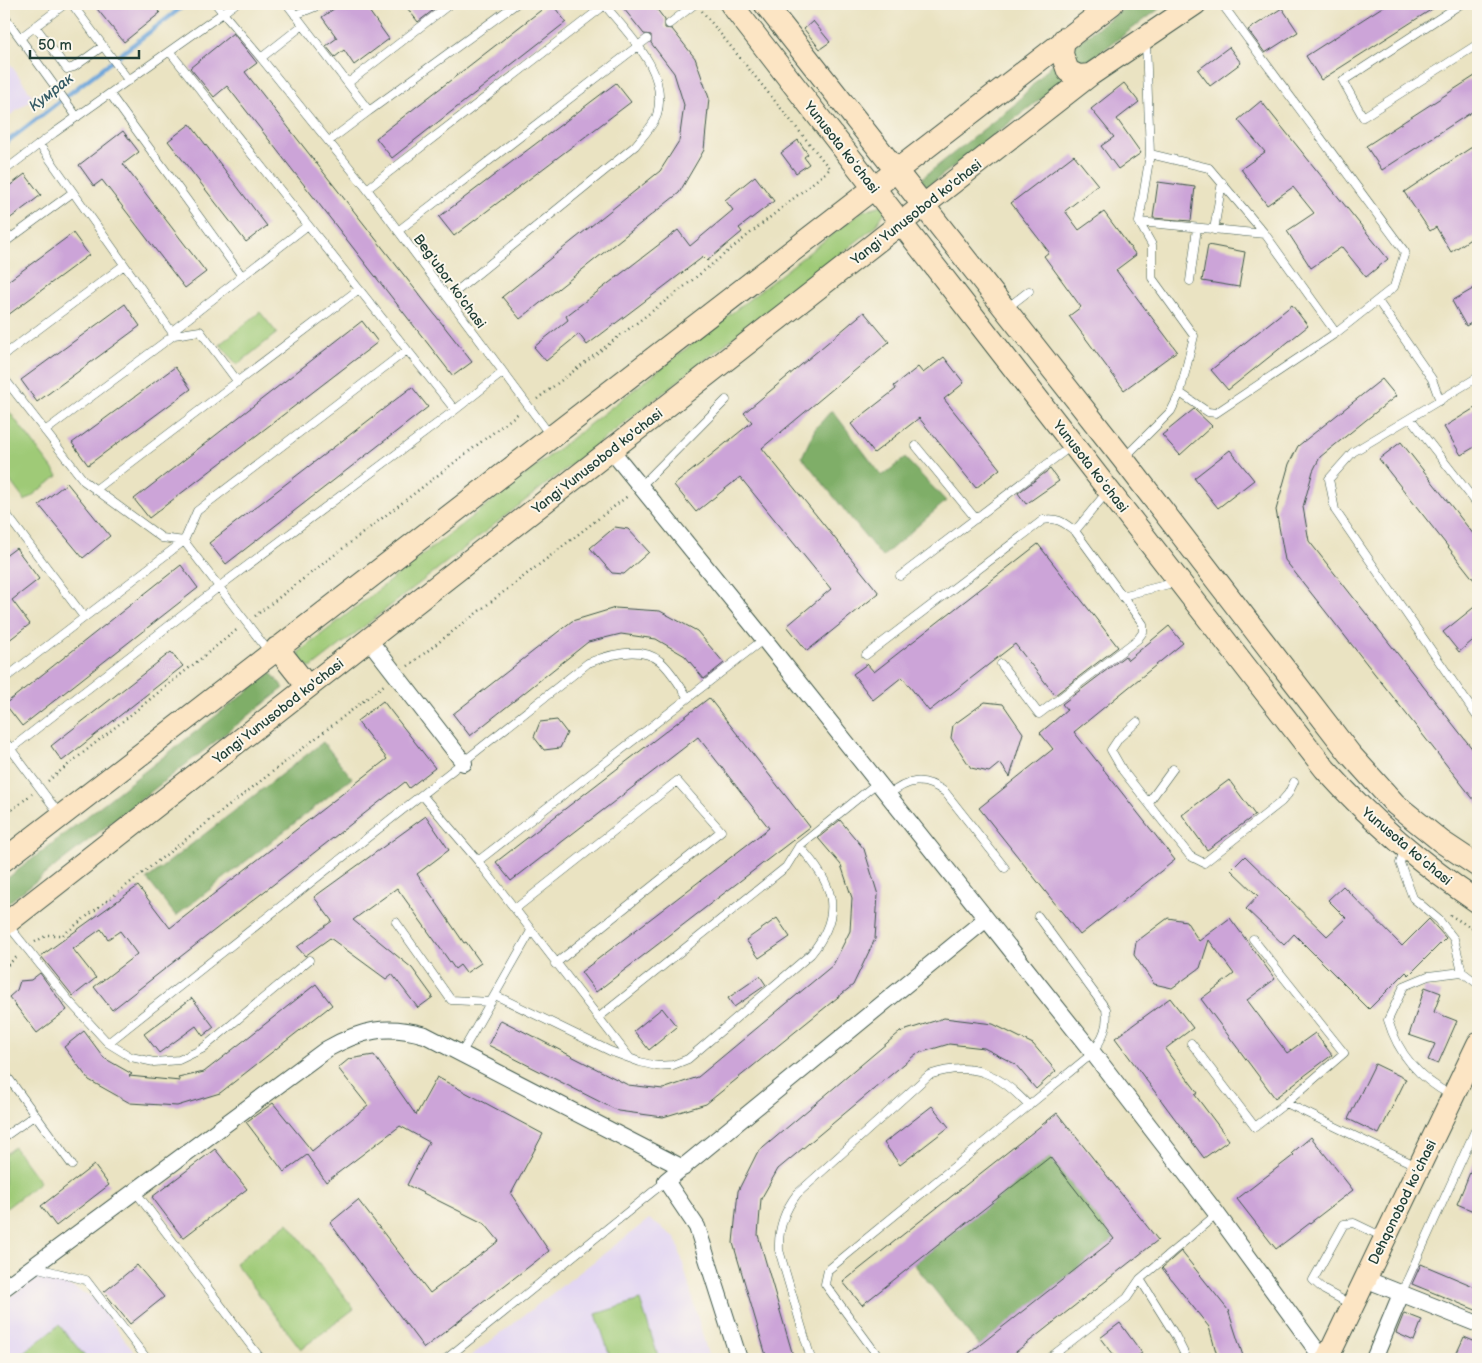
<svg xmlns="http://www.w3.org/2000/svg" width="1482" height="1363" font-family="'Balsamiq Sans',sans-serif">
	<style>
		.built { fill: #e1d4f3 }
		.green { fill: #9fca77; stroke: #5f8456 }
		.forest { fill: #7fae68; stroke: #4f764e }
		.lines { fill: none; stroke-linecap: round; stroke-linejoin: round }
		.stream { stroke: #6aa4da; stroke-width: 4.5 }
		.building { fill: #cca4d8 }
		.lane-casing { stroke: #3d5649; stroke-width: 9 }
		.street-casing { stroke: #3d5649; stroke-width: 18 }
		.secondary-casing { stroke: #3d5649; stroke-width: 24 }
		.path { stroke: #3d5649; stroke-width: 2.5; stroke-dasharray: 1 4; stroke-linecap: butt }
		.lane { stroke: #fff; stroke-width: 8 }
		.street { stroke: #fff; stroke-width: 16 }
		.secondary { stroke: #fce5c4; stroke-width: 22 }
		.labels { text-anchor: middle; stroke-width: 4; stroke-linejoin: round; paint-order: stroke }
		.street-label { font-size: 14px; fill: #1f3d34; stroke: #fbf7ec }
		.water-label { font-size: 15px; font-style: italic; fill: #365c66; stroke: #fbf7ec }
	</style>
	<rect width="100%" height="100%" fill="#fbf7ec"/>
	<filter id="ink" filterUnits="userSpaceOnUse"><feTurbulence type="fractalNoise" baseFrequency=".02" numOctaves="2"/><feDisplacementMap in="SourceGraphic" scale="10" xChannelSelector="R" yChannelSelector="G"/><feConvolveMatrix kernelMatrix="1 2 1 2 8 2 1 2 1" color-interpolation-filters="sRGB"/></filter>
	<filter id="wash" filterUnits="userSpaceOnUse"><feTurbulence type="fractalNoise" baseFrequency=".0096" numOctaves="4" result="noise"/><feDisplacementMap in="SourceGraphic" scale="20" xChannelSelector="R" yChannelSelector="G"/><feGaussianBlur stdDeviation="1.12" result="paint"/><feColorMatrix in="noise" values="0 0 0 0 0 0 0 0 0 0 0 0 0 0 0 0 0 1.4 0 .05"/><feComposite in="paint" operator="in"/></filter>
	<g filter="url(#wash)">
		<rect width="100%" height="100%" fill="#eae3c2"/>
		<path class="built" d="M4 55 34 98 4 120Z
			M649 1219 676 1238 709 1359H467Z
			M42 1272 94 1298 139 1359H4V1302Z"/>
		<path class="green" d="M882 205 886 210 875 227 311 668 301 662 299 652 862 211Z
			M260 312 277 333 237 365 220 344Z
			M5 406 58 476 25 501 4 473Z
			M14 1147 40 1182 4 1210V1155Z
			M288 1223 354 1309 301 1349 235 1263Z
			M640 1300 659 1359H611L596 1314Z
			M59 1325 87 1359H16Z"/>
		<path class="forest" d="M1130 4H1166L1088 61 1081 62 1075 59 1073 51 1074 45Z
			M1054 62 1066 79 927 187 921 179 1014 105Z
			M832 410 882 476 905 458 946 501 882 557 802 457 815 429Z
			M271 673 284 688 4 906V881Z
			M323 742 352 778 176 916 147 879Z
			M1050 1157 1114 1239 979 1346 914 1264Z"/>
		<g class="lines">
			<path class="stream" d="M4 144 186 4"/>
		</g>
		<g id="blocks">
			<path class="building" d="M93 4H152L160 13 124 42Z
				M341 4H364L389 39 354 65 344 50 335 57 326 46 337 38 322 17Z
				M404 4H441L418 22Z
				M549 4H552L566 22 392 158 376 138Z
				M620 4H653L665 20V28L672 29 695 58 709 98 704 150 679 193 520 319 502 297 660 171 679 141 684 105 674 73 651 43V35L644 34Z
				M1387 4H1440L1321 80 1306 56Z
				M1282 8 1298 32 1265 53 1248 30Z
				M813 21 830 42 820 49 804 29Z
				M233 33 257 63 245 72 472 362 453 376 227 86 214 97 190 68Z
				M1229 47 1241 63 1210 86 1198 70Z
				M1478 74V108L1382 170 1366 146Z
				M616 83 631 102 454 236 439 217Z
				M1124 83 1139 102 1117 119 1141 153 1118 169 1101 146 1114 137 1091 109Z
				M1261 101 1388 259 1366 277 1342 247 1311 268 1287 231 1314 213 1293 187 1267 205 1241 169 1265 152 1238 120Z
				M190 124 267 226 246 242 168 141Z
				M123 131 139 152 123 164 206 272 185 288 102 180 94 186 79 165Z
				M798 140 808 154 804 157 809 164 796 173 781 153Z
				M1478 143V234L1451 252 1436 227 1430 231 1404 192Z
				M1074 155 1098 185 1065 211 1079 230 1104 212 1136 255 1116 270 1177 351 1124 390 1069 316 1081 307 1044 256 1049 252 1011 203Z
				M25 174 41 195 4 223V190Z
				M755 176 774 201 739 228 742 232 707 261 703 257 587 345 579 334 546 361 534 347 568 320 566 316 678 230 690 246 733 210 725 200Z
				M1158 182 1195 187 1191 221 1153 218Z
				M73 233 89 255 4 318V284Z
				M1208 245 1245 252 1239 287 1202 281Z
				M1478 286V319L1466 326 1452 301Z
				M125 304 140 326 37 402 21 380Z
				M1292 305 1308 326 1228 390 1211 370Z
				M864 312 889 342 762 448 879 593 807 651 787 626 831 589 740 477 696 512 674 485 752 422 744 413Z
				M362 321 378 342 149 518 134 499Z
				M944 357 964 383 944 399 1000 469 976 488 919 418 874 453 851 424 896 389 894 386 918 367 923 373Z
				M175 367 191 389 88 465 72 443Z
				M1382 379 1396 396 1320 457 1313 471 1303 507 1309 541 1478 756V805L1285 560 1276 510 1289 464 1298 446Z
				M412 387 428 407 226 564 209 543Z
				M1478 406V445L1461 455 1444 427Z
				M1194 409 1212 426 1180 455 1162 435Z
				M1401 442 1478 540V585L1379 459Z
				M1230 450 1254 480 1218 508 1194 478Z
				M1050 469 1059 481 1026 504 1018 493Z
				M67 483 110 536 83 558 39 505Z
				M615 527 628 529 649 552 624 574 612 573 590 548Z
				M1038 544 1118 647 1055 695 1015 644 929 711 902 677 873 700 853 674 867 664 874 672Z
				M16 548 39 579 12 600 30 624 4 644V557Z
				M181 565 198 588 22 726 5 704Z
				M1478 604V636L1459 652 1443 632Z
				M615 608 660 611 697 631 724 663 704 679 685 656 656 639 621 634 588 642 470 736 453 714 572 621Z
				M1169 626 1183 643 1074 732 1175 860 1080 935 979 808 1053 749 1040 733 1067 710 1062 704 1125 656 1128 660Z
				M171 652 183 666 62 761 51 746Z
				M709 698 810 827 596 992 581 972 769 828 698 737 511 881 496 862Z
				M383 701 435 768 409 788 405 782 112 1010 94 987 137 954 120 931 108 939 101 929 73 949 96 978 73 996 41 956 138 886 170 928 387 759 357 721Z
				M985 702 1003 704 1023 733 1010 777 1000 763 989 772 971 768 951 738 953 725Z
				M557 720 567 733 560 748 544 750 534 737 540 722Z
				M1229 780 1255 815 1207 850 1182 815Z
				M426 816 449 850 417 874 464 943 466 942 481 963 466 973 460 965 455 969 397 888 353 920 412 968 433 997 418 1008 392 974 386 979 330 938 305 956 297 947 332 921 314 897Z
				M840 820 864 849 878 895 875 939 853 985 706 1104 663 1117 618 1111 488 1045 501 1020 628 1085 663 1089 698 1077 833 965 850 931 852 898 841 865 818 838Z
				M1245 856 1327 936 1346 918 1328 900 1343 886 1402 946 1429 919 1446 938 1409 975 1406 972 1369 1009 1294 934 1284 945 1246 909 1258 896 1231 870Z
				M777 918 790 937 759 958 746 940Z
				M1168 918 1186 921 1199 941 1230 918 1275 979 1247 1000 1287 1053 1315 1033 1332 1055 1275 1098 1201 999 1234 974 1209 940 1200 968 1172 988 1154 984 1134 955 1136 942Z
				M40 973 67 1010 37 1033 9 997 17 990 20 981 31 980Z
				M760 976 766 985 734 1007 728 998Z
				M316 984 332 1005 220 1093 177 1106 130 1103 89 1080 64 1047 84 1031 104 1058 132 1074 129 1076 180 1081 178 1078 204 1072Z
				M1425 987 1441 993 1434 1012 1457 1021 1438 1064 1428 1060 1435 1044 1409 1035Z
				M192 998 214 1027 203 1036 196 1026 159 1053 144 1034Z
				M1170 998 1193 1028 1165 1049 1198 1093 1195 1095 1229 1140 1204 1158 1115 1038Z
				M662 1008 677 1027 649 1050 634 1031Z
				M944 1018 993 1024 1033 1044 1056 1071 1036 1089 1015 1064 984 1048 949 1044 916 1054 778 1169 761 1199 758 1235 794 1359H767L733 1243 738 1191 757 1153 900 1032Z
				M374 1055 416 1115 437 1077 543 1134 511 1194 549 1251 424 1348 330 1223 358 1200 430 1293 499 1241 485 1224 407 1185 429 1142 400 1126 326 1182 307 1155 284 1172 246 1122 273 1103 312 1151 368 1106 338 1068 349 1059Z
				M1375 1064 1406 1079 1379 1134 1348 1119Z
				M932 1106 949 1127 900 1165 884 1143Z
				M1057 1113 1158 1240 1007 1359H962L1114 1239 1050 1157 862 1305 843 1282Z
				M1311 1137 1353 1190 1276 1249 1237 1199 1294 1155 1292 1153Z
				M215 1149 247 1189 183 1238 152 1197Z
				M1478 1153V1213L1457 1204Z
				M94 1165 109 1185 56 1226 41 1206Z
				M1181 1251 1228 1310 1244 1359H1218L1209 1327 1162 1268Z
				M1421 1264 1478 1288V1311L1412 1284Z
				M137 1265 164 1297 130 1324 104 1292Z
				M1404 1313 1422 1320 1414 1341 1396 1333Z
				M1120 1323 1142 1353 1133 1359H1116L1100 1338Z
				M1464 1337 1478 1343V1359H1454Z"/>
		</g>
	</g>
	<g filter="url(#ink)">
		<use href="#blocks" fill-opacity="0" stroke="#3d5649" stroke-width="1"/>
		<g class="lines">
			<g class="lane-casing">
				<path id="lane" d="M72 4 129 81
					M235 4 223 13 261 58 303 25
					M287 4 369 111 329 141
					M1222 4 1405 252 1394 287 1336 333
					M1461 4 1343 81 1363 117 1478 44
					M295 15 322 4
					M4 16 77 117
					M669 24 695 4
					M35 26 67 69 74 67 103 46
					M20 38 65 4
					M170 52 308 225 172 331
					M261 58 367 189 550 435
					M348 83 450 4
					M110 94 242 276
					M369 111 516 4
					M39 144 174 335 200 331 238 382
					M1150 154 1209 168 1265 234 1336 333 1216 413 1208 412 1180 393
					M4 171 54 133 223 13 216 4
					M367 189 605 5
					M1139 222 1265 234
					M308 225 455 410 502 373
					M1214 230 1222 182
					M398 231 647 39
					M4 243 72 193
					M1190 281 1197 228
					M448 298 635 146C641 138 654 125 657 115 669 70 629 36 604 4
					M1378 301 1432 379 1440 401
					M1007 308 1029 291
					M4 355 124 265
					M1478 377 1410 418 1478 505
					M4 378 84 481 162 538 184 541 269 652
					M1410 418 1353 452 1329 479 1335 510 1478 718
					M45 431 174 335
					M916 446 976 519
					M1125 457 1171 411 1180 393 1194 336 1152 278V245L1139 222 1150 154 1146 42
					M640 487 726 400
					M95 490 359 289
					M4 511 84 617
					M1075 531 1107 492
					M900 576 1071 446
					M1122 596 1177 582
					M866 655 1043 520C1058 517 1064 523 1075 531L1143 624V632L1138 639 1039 714 1001 664
					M4 679 184 541 197 511 407 350
					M1137 722 1119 738 1111 750 1123 771 1190 856 1204 863 1281 802 1288 794 1294 782
					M4 740 60 815
					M4 754 220 586 455 410
					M423 796 478 861 764 639
					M887 796C908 779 923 776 945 792L1005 868
					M1149 802 1173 769
					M1404 849 1400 863 1413 898 1439 920 1454 939 1462 972
					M478 861 629 1057
					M515 909 677 781 721 831 555 964
					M396 922 451 1000 491 1002
					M8 925 70 1002 108 1043 131 1057 154 1062 179 1060 202 1049 309 960
					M1253 939 1344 1053 1286 1103 1417 1166
					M495 995 610 1051 640 1062 656 1066 673 1065 688 1059 811 954C846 911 832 882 799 846
					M598 1018 786 867 799 846 877 783
					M108 1043 588 663C608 655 640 645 660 661 671 670 680 686 688 698
					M1191 1043 1255 1127 1286 1103
					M461 1054 531 931
					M4 1072 72 1165
					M1451 1095C1420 1079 1398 1054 1388 1020L1404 986 1428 976 1462 972 1478 984
					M4 1137 35 1115
					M135 1191 261 1359
					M34 1267 86 1280 147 1359
					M1401 1294 1478 1124
					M1352 1305 1324 1290 1313 1280 1344 1224 1354 1223 1383 1237
					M446 1359 666 1181
					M811 1359 779 1250C778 1229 784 1211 797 1194L929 1075C973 1060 1000 1074 1029 1106
					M880 1359 825 1284 828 1270 1093 1053C1102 1038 1109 1027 1106 1009L1038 916
					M1048 1359 1127 1298 1140 1279
					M1187 1359 1175 1335 1140 1279 1217 1214"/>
			</g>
			<g class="street-casing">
				<path id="street" d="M611 450 764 639 1093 1053 1217 1214 1323 1359
					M369 640 464 763
					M1365 1279 1478 1324
					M4 1288 327 1049C361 1030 386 1024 425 1035L683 1168
					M739 1359 697 1227 666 1181 986 919
					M1374 1359 1401 1294"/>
			</g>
			<g class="secondary-casing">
				<path id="secondary" d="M731 4 1325 769C1371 820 1421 864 1478 902
					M765 4 1123 459 1350 754 1395 804 1442 842 1478 866
					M1064 39 1062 54 1068 71 1079 76 1090 75
					M277 648 308 687
					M4 860 1112 4
					M4 925 1090 75 1195 4
					M1327 1359 1478 1044"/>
			</g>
			<path class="path" d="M537 399 685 286 830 169 702 11
				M255 616 520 412
				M408 666 629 495
				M48 781 239 628
				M4 816 32 794
				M1450 915 1478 932
				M35 942 47 935H63L384 685
				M4 968 19 955"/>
			<use href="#lane" class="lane"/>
			<use href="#street" class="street"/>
			<use href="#secondary" class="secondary"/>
		</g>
	</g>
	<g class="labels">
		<g class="street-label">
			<text transform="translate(842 147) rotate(52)" y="5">Yunusota koʻchasi</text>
			<text transform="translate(916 212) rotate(-38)" y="5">Yangi Yunusobod ko'chasi</text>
			<text transform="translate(450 281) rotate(54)" y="5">Beg'ubor ko'chasi</text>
			<text transform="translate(597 461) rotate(-38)" y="5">Yangi Yunusobod ko'chasi</text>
			<text transform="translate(1091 466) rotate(52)" y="5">Yunusota koʻchasi</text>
			<text transform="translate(278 711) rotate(-38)" y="5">Yangi Yunusobod ko'chasi</text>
			<text transform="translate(1407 846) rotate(40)" y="5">Yunusota koʻchasi</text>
			<text transform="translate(1402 1202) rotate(-64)" y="5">Dehqonobod koʻchasi</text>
		</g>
		<g class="water-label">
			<text transform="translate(51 92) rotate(-38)" y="5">Кумрак</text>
		</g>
	</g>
	<rect width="1482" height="1363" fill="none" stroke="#fbf7ec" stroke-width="20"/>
	<path d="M30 50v8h109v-8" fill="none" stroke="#1f3d34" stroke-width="2.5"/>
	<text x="38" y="50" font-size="15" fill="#1f3d34" stroke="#fbf7ec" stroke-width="4" paint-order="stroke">50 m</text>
</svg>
